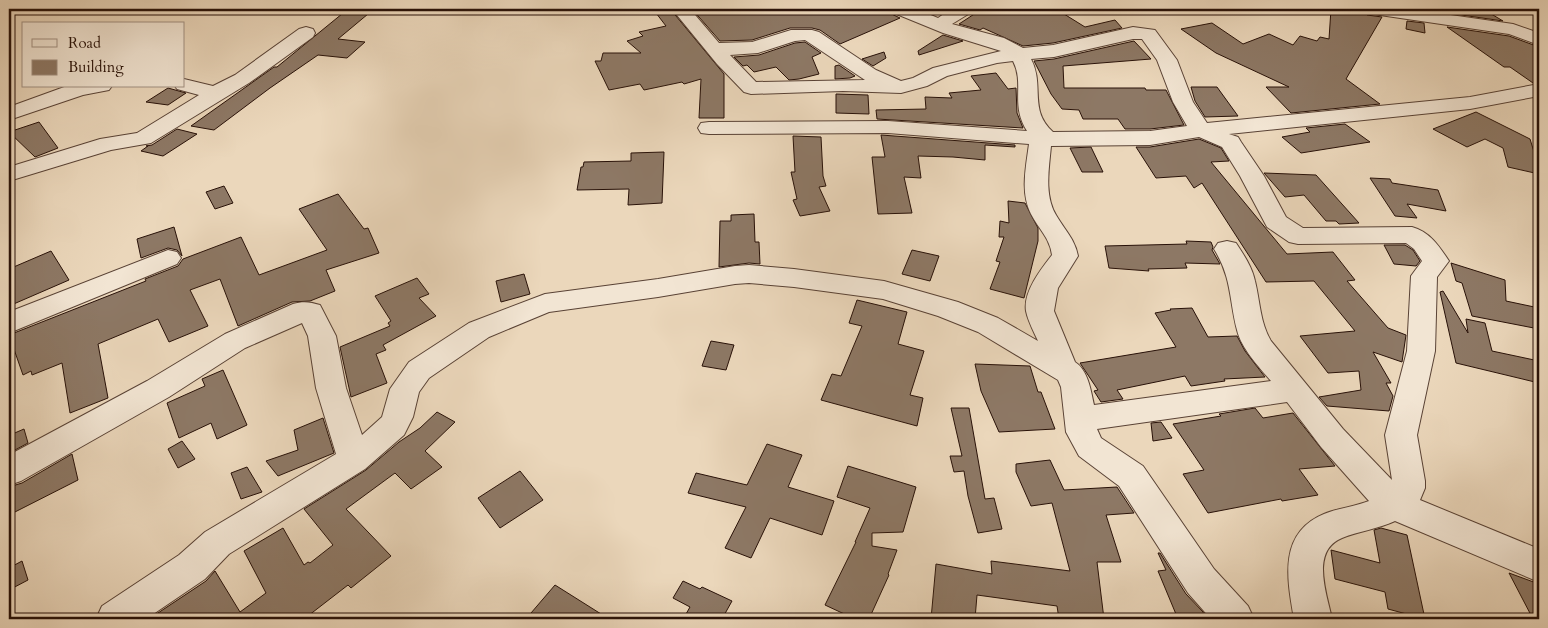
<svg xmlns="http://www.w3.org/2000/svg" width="1548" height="628" font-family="Cardo,serif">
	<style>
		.building { fill: #8d7865; stroke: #281108 }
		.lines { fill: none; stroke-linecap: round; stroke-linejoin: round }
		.minor-casing { stroke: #594235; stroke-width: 2 }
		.minor { fill: #f2e5d3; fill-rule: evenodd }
	</style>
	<rect width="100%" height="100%" fill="#ebd7bb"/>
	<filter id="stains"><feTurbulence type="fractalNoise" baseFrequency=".004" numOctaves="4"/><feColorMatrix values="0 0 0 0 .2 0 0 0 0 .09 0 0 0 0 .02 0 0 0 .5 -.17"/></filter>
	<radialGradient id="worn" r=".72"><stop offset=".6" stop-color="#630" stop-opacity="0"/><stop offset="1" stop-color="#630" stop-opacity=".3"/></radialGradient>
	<path class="building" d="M348 9H374L338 39 365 42 347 58 318 55 270 88 214 130 191 126 274 67H277Z
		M692 9H881L900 18 840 44 820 30 812 28H790L752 40 720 41Z
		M982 9H1026L1036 13 1056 9 1085 27 1115 20 1122 28 1053 43 1023 46 983 28 980 30 959 24Z
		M1331 9H1357L1362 10 1367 15 1382 17 1346 79 1380 104 1291 113 1266 87H1289L1216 53 1181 29 1212 23 1243 44 1269 34 1293 45 1300 36 1317 41 1320 37 1329 39Z
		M1420 9H1486L1488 12 1503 21Z
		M671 10 724 74V118H699L701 79 684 84 682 82 644 90 640 84 609 90 595 61H601L603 53H641L627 41 643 36 639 32 666 26 656 13Z
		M1407 21 1424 23 1425 33 1406 29Z
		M1447 27 1509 36 1539 47V82L1533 83 1510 67H1504Z
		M943 35 963 41 919 55 918 51Z
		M1134 41 1151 59 1063 66 1064 88H1145L1146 90H1166L1184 125 1150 129H1125L1118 119H1083L1079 110 1062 109 1051 94 1034 61 1054 59Z
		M805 42 821 53 812 57 819 74 799 79 789 80 776 67 754 72 747 65 743 66 734 57 759 55 795 43Z
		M884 52 886 58 873 66 862 59Z
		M839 65 855 76 850 78 835 79V66Z
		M996 73 1008 89 1016 88 1017 113 1023 128 877 119 876 110 926 109 925 97 952 98 949 93 981 90 971 76Z
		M1191 87H1217L1238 116 1205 117 1195 101Z
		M168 88 186 93 168 105 146 102Z
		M836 94 868 95 869 114 836 113Z
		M1476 112 1530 139 1539 168V174L1508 167 1503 148 1485 139 1467 147 1433 129Z
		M39 122 58 148 35 157 9 132Z
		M1345 124 1370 142 1301 153 1282 137 1310 132 1306 128Z
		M177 129 197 134 163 156 141 151 148 146H146L152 145Z
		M881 135 1015 145V147L985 145V160L953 157 918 156 921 178 904 177 912 213 878 214 872 157H885Z
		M793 136 821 137 823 176 826 186 819 187 830 211 800 216 793 200 797 199 791 172H795Z
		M1199 139 1221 148 1229 161 1211 162 1287 254 1333 252 1355 280 1347 281 1388 328 1406 335 1402 362 1373 352 1391 383H1386L1393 396 1389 411 1327 406 1319 397 1361 390 1359 371 1328 373 1300 336 1355 331 1314 281 1266 282 1202 183 1194 188 1186 176 1156 178 1136 147H1150Z
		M1091 147 1103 172H1082L1070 148Z
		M664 152 662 203 628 205 629 189 577 190 581 167H583L584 162 631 161V153Z
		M1264 173 1316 175 1359 223 1339 224 1336 221H1326L1304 195 1285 197Z
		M1370 178 1390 179 1392 183 1438 190 1446 211 1407 204 1417 218 1395 216Z
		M224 186 233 203 215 209 206 192Z
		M338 194 364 229 368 228 379 253 326 270 335 291 310 301 292 302 238 326 220 279 190 290 208 326 169 342 158 319 98 344 108 398 70 413 62 363 32 375 31 371 23 375 9 335 146 281 145 279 178 266 183 259 241 237 259 275 327 250 299 209Z
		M1008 201 1025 203 1038 228V241L1024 298 990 289 1000 262 996 261 1004 237H999L1000 221 1009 223Z
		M754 214 755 242H759L760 264 749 263 719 267 720 221H731V215Z
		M174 227 182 256 177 250 168 248 141 258 137 239Z
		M1186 241 1211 242 1213 247 1212 250 1220 264 1185 263 1187 268 1148 269 1149 271 1109 268 1105 246 1187 244Z
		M1384 245H1405L1413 250 1420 261 1416 266 1394 264Z
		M912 250 939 256 930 281 902 274Z
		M51 251 69 280 9 306V269Z
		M1451 263 1505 280 1506 301 1539 308V329L1472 316 1462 283 1456 281Z
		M524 274 530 294 501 302 496 281Z
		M417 278 429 294 419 298 436 316 383 345 386 350 376 354 387 383 351 397 340 347 390 326 388 323 391 321 375 296Z
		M1443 291 1468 333 1466 319 1485 323 1492 351 1539 361V383L1456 363 1440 292Z
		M857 300 907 312 898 344 924 351 910 395 923 398 917 426 821 400 832 374 841 376 862 326 849 323Z
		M1192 308 1208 337 1237 336 1245 351 1265 377 1224 379 1225 381 1191 386 1185 376 1117 390 1123 399 1101 402 1094 391 1098 390 1080 363 1176 347 1155 313 1171 310 1170 309Z
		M711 341 734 345 726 370 702 366Z
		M975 364 1030 366 1038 392H1041L1055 429 999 432 981 391Z
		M223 370 247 425 217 439 211 423 179 438 167 403 205 386 202 379Z
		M951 408H969L985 499 994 498 1002 529 978 533 968 496 964 471 954 472 950 456H962Z
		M1255 408 1263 418 1293 413 1335 466 1299 469 1318 495 1282 501 1281 499 1208 513 1183 474 1204 470 1173 424 1221 416 1219 414Z
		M437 412 455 422 425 451 442 467 411 489 395 473 346 509 391 556 351 588 348 585 304 619H149L206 581 215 571 240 612 266 593 244 551 283 528 304 565 308 562 310 563 333 545 304 509 366 470 399 442 420 428Z
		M323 418 334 453 278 476 266 461 298 450 294 430Z
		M1161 422 1172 438 1153 441 1151 423Z
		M24 429 28 443 15 450 10 435Z
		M182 441 195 459 178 468 168 449Z
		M767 444 802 455 788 487 834 501 822 535 770 518 751 558 725 548 746 507 688 493 696 473 747 485Z
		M72 454 78 480 9 515V487L22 483Z
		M1050 460 1064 490 1117 487 1134 513 1106 515 1121 562H1097L1104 619H1059L1057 606 977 595 975 619H931L936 564 992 574 991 561 1070 571 1052 503 1031 506 1016 472V464Z
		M848 466 916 487 903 532 872 533V546L897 550 888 574 889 575 869 619H855L825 605 856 542H855L870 508 837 497Z
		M247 467 262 492 241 499 231 473Z
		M520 471 543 500 500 528 478 498Z
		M1381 528 1407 535 1425 619 1388 609 1385 592 1335 579 1331 550 1380 563 1374 530Z
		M1158 553H1160L1186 594 1203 612 1206 619H1178L1158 571 1166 570Z
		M22 561 28 580 9 590V568Z
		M1509 573 1539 584V619H1533Z
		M683 581 700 589 702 587 732 601 722 619H698L686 614 690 607 673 598Z
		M555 585 609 619H541L531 613Z"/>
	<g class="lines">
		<g class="minor-casing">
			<path id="minor" d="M672 9H690L719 43 752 42 791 30H812L819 32 876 70 901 81 913 78 933 68 1001 51 943 33 894 13 891 9H916L938 18 951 9H973L970 13 952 24 1004 38 1023 48 1053 45 1133 27 1155 30 1177 60 1193 102 1207 123 1470 97 1539 84V96L1470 109 1229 134 1238 137 1241 142 1264 176 1286 217 1303 228 1412 227C1430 232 1439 246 1449 261L1437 277 1435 351 1417 435 1425 481V488L1420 500 1539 549V582L1395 521C1378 529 1359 531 1342 538 1310 551 1327 594 1332 619H1294C1287 579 1278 533 1324 514 1338 508 1354 507 1369 501L1321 447 1287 402 1097 429 1101 438 1143 466 1214 569 1248 606 1254 619H1211L1188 593 1119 486 1079 456 1066 432 1061 387 1058 380 978 332 938 316 883 299 794 287 749 283 735 284 658 297 549 312 489 337 429 378 419 392 413 417 404 435 365 469 229 554 205 579 146 619H96L102 606 179 555 205 532 336 454 316 388 308 336 302 323 245 348 169 397 21 481 9 485V455L147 381 225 334 293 304C303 301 310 302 320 305L336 336 346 388 362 435 382 417 390 389 409 362 469 323 545 294 658 279 735 266 749 265 794 269 884 281 958 302 998 318 1038 341C1034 332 1028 321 1026 311 1023 292 1041 269 1052 255 1050 238 1038 228 1031 214 1020 192 1026 167 1029 144L888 133 709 134 701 133 698 128 701 123 709 122 888 121 1027 131C1010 105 1025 84 1013 61L997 63 947 76 927 86 901 93 843 91 751 94 744 92 717 64ZM1133 39H1142L1157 60 1173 102 1187 126 1150 131 1053 132C1028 110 1045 85 1031 59L1054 57ZM805 40 865 80 756 82 730 55 758 53 795 41ZM1199 137 1222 147 1240 176 1267 227 1289 242 1298 244 1406 243 1414 249 1422 261 1411 276 1407 351 1385 435 1392 480 1343 429 1271 341C1260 323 1260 301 1255 281 1252 267 1244 255 1236 243L1227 241 1218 243 1214 249C1232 278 1229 299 1237 330 1241 348 1259 367 1271 381L1094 405C1091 391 1088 370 1075 362L1054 311 1058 288 1078 256C1075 239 1064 229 1056 215 1044 195 1049 168 1051 146L1150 145Z
				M1364 9H1409L1513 24 1539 33V45L1509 34 1373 14 1367 13Z
				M306 27 313 29 315 33 313 37 249 83 151 143 111 150 9 181V167L100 139 137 133 199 95 177 89 175 86H184V79L213 86 235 75 299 29Z
				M67 86H112L109 90 83 95 9 120V107Z
				M168 250 177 252 181 258 177 264 9 333V312Z"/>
		</g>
		<use href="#minor" class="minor"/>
	</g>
	<rect width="1548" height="628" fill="none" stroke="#ebd7bb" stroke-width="30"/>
	<rect x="10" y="10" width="1528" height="608" fill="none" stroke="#281108" stroke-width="2.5"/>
	<rect x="15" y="15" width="1518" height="598" fill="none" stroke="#281108"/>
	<rect x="22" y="22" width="162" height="65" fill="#f2e5d3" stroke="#a19082"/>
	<rect x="32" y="39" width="25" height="8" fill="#f2e5d3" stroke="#a19082"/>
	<text x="68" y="48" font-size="15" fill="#281108">Road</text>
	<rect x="32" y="60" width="25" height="15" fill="#8d7865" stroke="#a19082"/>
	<text x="68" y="72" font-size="15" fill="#281108">Building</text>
	<rect width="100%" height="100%" filter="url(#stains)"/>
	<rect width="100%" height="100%" fill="url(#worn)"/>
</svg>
